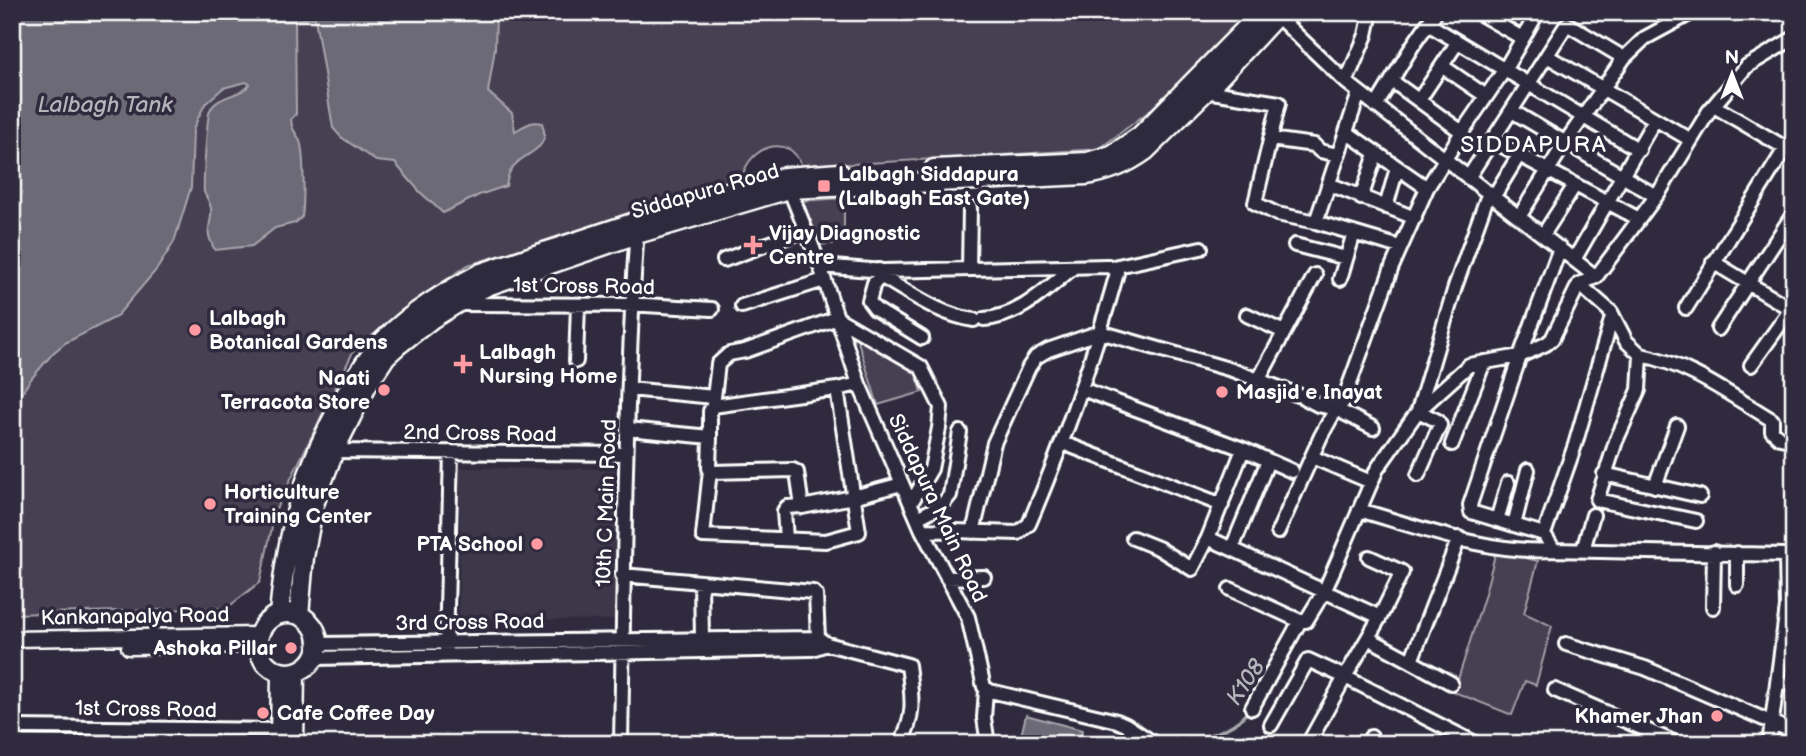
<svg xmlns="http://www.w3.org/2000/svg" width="1806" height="756" font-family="'Balsamiq Sans',sans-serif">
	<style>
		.built { fill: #3c3749 }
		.green { fill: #464152; stroke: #a2a0a8; stroke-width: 2 }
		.water { fill: #6d6a77; stroke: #a7a6ad; stroke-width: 2 }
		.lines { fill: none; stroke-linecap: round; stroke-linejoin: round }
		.stream { stroke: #a7a6ad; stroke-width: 3.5 }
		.minor-casing { stroke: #fff; stroke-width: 18 }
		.tertiary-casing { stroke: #fff; stroke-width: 19 }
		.secondary-casing { stroke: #fff; stroke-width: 23 }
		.minor { stroke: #2f2a3d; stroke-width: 12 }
		.tertiary { stroke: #2f2a3d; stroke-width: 14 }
		.secondary { stroke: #2f2a3d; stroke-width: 18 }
		.poi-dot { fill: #ff9aa2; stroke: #2f2a3d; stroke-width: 2.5 }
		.labels { text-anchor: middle; stroke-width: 7; stroke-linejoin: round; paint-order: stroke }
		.poi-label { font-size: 21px; font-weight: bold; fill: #fff; stroke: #2f2a3d; text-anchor: start }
		.street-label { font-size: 21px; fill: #fff; stroke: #2f2a3d }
		.water-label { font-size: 23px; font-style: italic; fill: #b6b4bb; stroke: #2f2a3d }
		.neighbourhood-label { font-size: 23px; letter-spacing: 2px; fill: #fff; stroke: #2f2a3d }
	</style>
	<rect width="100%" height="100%" fill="#2f2a3d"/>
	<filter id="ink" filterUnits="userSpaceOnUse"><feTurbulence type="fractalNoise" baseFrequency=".0143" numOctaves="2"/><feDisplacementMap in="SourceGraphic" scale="14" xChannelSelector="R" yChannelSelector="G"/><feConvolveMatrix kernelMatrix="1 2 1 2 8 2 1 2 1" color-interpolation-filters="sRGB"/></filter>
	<g filter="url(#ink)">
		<path class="built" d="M460 468 615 469 614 620 459 619Z"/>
		<path class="green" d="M12 12H1251L1226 41 1148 112 1099 149 803 167C800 161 796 153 789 149 767 138 742 161 742 182L468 265 405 308 353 352 276 509 260 582 227 608 12 614Z
			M844 198V243L816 245 800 201Z
			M855 332 913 363 922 392 878 405Z
			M1496 551 1538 561 1524 613 1552 626 1536 685 1525 681 1512 715 1454 692 1484 597Z"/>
		<path class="water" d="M12 12H501L496 14 495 48 488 92 512 113 515 131C525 126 531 120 542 123 553 153 521 151 511 170 508 174 507 181 506 186L479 195 443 213 420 192 395 163 376 161 341 137 333 128 315 18 295 20 296 114 291 119C292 131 294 129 299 139 305 150 304 203 302 217L295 223 275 228 252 246 215 250C202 227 213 227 211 208 210 202 206 197 204 192 203 183 207 115 210 110 219 94 243 96 250 84L246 82 223 88 205 104 198 118 193 130 191 187 174 242 157 269 116 317 65 343 53 353 31 379 12 407Z
			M1026 715 1082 730 1079 744H1019Z"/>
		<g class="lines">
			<path class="stream" d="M1179 744C1205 736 1235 732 1250 708"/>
			<g class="minor-casing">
				<path id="minor" d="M1477 12 1522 38
					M1277 16 1346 82 1596 277
					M1428 24 1639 150
					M1547 56 1691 140
					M1442 66 1486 96
					M1392 81 1462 132
					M1346 82 1366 35 1371 12
					M1202 86 1206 91 1279 103 1255 203 1277 214 1316 222
					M1359 93 1316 222 1400 247
					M1419 100 1457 43
					M1376 106 1413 45 1436 12
					M1714 106 1794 153
					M1512 111 1656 196
					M1346 132 1427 188
					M1270 139 1314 145 1320 151 1338 155
					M1493 141 1639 219
					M1468 178 1567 24 1624 58 1645 38 1693 12
					M787 183 820 266 859 384 922 530 968 617 984 687 990 691 1117 721 1126 725 1155 744
					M1329 184 1415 218
					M1494 196 1519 155
					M1361 198 1376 154
					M1386 207 1397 168
					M1519 217 1565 143 1624 58
					M1543 235 1575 185
					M1295 245 1346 258
					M1560 248 1520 356 1470 505 1471 512 1544 534 1554 550 1786 555
					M724 260 806 230
					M1574 260 1655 119
					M1713 262 1791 309
					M820 266 884 271 1108 266 1116 270 1117 273C1093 359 1064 442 1029 524L1018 533 922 530
					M1113 267 1201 248
					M969 269 970 208
					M879 270 882 277C912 294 940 315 974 320
					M882 277 874 283 869 301 875 309 922 338
					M1340 279 1354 233
					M459 304 645 305 712 309
					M742 306 824 280
					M1686 308 1785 149
					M1611 312 1626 341 1641 355 1639 390 1616 441 1597 500 1696 521
					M1247 315 1284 332
					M984 319C1020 317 1047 288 1074 267
					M1718 329 1794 213
					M1641 355C1689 364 1730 395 1772 420V431L1780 438 1794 441
					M576 361 578 305
					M1751 365 1794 305
					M1259 379 1315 275
					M629 389 714 397
					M1082 389 1243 449 1292 471
					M713 406 718 364 729 354 745 351 837 318 921 367 941 407 939 428 931 469 911 503
					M628 429 710 437V411L713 406 837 389 859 384
					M710 437 709 468 712 472 793 470 797 472 802 507 853 497 902 484
					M1063 443 1222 505
					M1452 444 1484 362
					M334 451 626 454
					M1312 457 1371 482
					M710 470 703 536 826 541 859 532 837 389
					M1604 474 1700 496
					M1418 475 1440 425 1438 421 1418 411 1455 287 1489 192
					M1655 486 1677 426
					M1359 510C1422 528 1488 554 1554 550
					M917 518 942 505 950 495 960 432
					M1497 520 1508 483
					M1514 525 1528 470
					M973 532 994 443 1029 367 1036 357 1048 350 1100 332 1232 370 1301 396 1318 405 1336 409 1343 402 1392 267 1427 188 1462 132 1505 69 1538 12
					M1278 532 1321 436 1336 409 1373 428
					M1544 534 1575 445 1612 317 1611 312 1579 284
					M1133 538 1158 548 1192 569 1208 538 1242 452
					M1208 538 1380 617 1345 677 1477 744
					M786 539 784 511 787 507 801 506
					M1232 548 1268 461
					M1583 550 1593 515
					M1369 557 1402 572 1380 617
					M622 575 813 592 816 595 818 638
					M947 578 984 577
					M701 582 702 638
					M1737 585V553
					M1230 589 1300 621H1306L1325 590 1377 469 1418 411 1469 365 1520 356 1546 344 1552 339 1579 284 1596 277 1660 191 1709 111 1747 66 1794 38
					M1713 607 1714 552
					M1368 638 1451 683
					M318 644 818 638 827 644 908 665C912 696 916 716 900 744
					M1566 644 1645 668 1794 732
					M446 648 451 452
					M314 658 812 649 827 644
					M1411 661 1459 538
					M1778 682 1794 684
					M986 690 984 718 988 744
					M1555 690 1678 744
					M1252 708 1300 621
					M1271 725 1308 660 1345 677 1308 744
					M12 727 280 730
					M621 744C624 572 625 400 637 228
					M1367 744 1371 737
					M1769 744 1787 607 1786 555 1791 554"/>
			</g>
			<g class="tertiary-casing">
				<path id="tertiary" d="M12 639 258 635
					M129 647 257 645"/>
			</g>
			<g class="secondary-casing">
				<path id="secondary" d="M934 169 1088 162 1112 155 1140 136 1262 12
					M258 643a30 30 0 1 1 60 0a30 30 0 1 1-60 0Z
					M279 614C287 531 303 469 345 396 356 376 368 356 384 340 411 312 447 291 481 273L720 194 785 177 840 173
					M299 615 304 557 314 504 334 451 367 385 386 356 397 346 433 318 474 293 487 286 637 234 789 189 1086 175C1108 172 1127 164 1145 151L1215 82 1280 12
					M280 744 281 673
					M294 744 295 672"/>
			</g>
			<use href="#minor" class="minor"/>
			<use href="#tertiary" class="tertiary"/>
			<use href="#secondary" class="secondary"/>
		</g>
	</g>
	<g class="poi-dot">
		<rect x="817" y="179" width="14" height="14" rx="3.5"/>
		<path d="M749.5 234.5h7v7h7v7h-7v7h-7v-7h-7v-7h7z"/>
		<circle cx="195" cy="330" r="7"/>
		<path d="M459.5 353.5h7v7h7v7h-7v7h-7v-7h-7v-7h7z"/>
		<circle cx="384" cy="390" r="7"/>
		<circle cx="1222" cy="392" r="7"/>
		<circle cx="210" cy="504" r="7"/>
		<circle cx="537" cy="544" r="7"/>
		<circle cx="291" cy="648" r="7"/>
		<circle cx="263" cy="713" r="7"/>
		<circle cx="1717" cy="716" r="7"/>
	</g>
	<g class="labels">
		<g class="poi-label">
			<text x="838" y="181">Lalbagh Siddapura<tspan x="838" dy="24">(Lalbagh East Gate)</tspan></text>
			<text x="769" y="240">Vijay Diagnostic<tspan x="769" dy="24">Centre</tspan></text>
			<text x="209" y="325">Lalbagh<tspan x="209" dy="24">Botanical Gardens</tspan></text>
			<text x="479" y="359">Lalbagh<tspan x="479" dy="24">Nursing Home</tspan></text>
			<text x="370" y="385" text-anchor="end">Naati<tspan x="370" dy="24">Terracota Store</tspan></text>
			<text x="1236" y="399">Masjid e Inayat</text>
			<text x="224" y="499">Horticulture<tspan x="224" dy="24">Training Center</tspan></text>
			<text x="523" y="551" text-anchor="end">PTA School</text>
			<text x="277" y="655" text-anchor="end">Ashoka Pillar</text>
			<text x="277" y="720">Cafe Coffee Day</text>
			<text x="1703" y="723" text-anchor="end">Khamer Jhan</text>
		</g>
		<g class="street-label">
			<text transform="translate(705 191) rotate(-16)" y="7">Siddapura Road</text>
			<text transform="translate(584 286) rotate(1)" y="7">1st Cross Road</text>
			<text transform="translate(480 433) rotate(1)" y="7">2nd Cross Road</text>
			<text transform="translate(606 503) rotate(-88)" y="7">10th C Main Road</text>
			<text transform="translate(938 508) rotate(65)" y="7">Siddapura Main Road</text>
			<text transform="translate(135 616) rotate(-1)" y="7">Kankanapalya Road</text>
			<text transform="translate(470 622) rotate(-1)" y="7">3rd Cross Road</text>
			<text transform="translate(146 709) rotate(1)" y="7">1st Cross Road</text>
		</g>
		<g class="water-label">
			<text x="105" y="112">Lalbagh Tank</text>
			<text transform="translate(1245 682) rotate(-56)" y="8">K108</text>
		</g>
		<g class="neighbourhood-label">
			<text x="1534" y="152">SIDDAPURA</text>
		</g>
	</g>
	<rect width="1806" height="756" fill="none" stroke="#2f2a3d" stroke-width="42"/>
	<rect x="21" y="21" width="1764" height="714" fill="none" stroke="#fff" stroke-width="2.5" filter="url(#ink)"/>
	<g transform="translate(1732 74)" stroke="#2f2a3d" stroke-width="5" paint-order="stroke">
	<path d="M0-5L12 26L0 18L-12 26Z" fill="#ffffff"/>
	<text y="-10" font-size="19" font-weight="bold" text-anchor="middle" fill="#ffffff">N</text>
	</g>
</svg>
